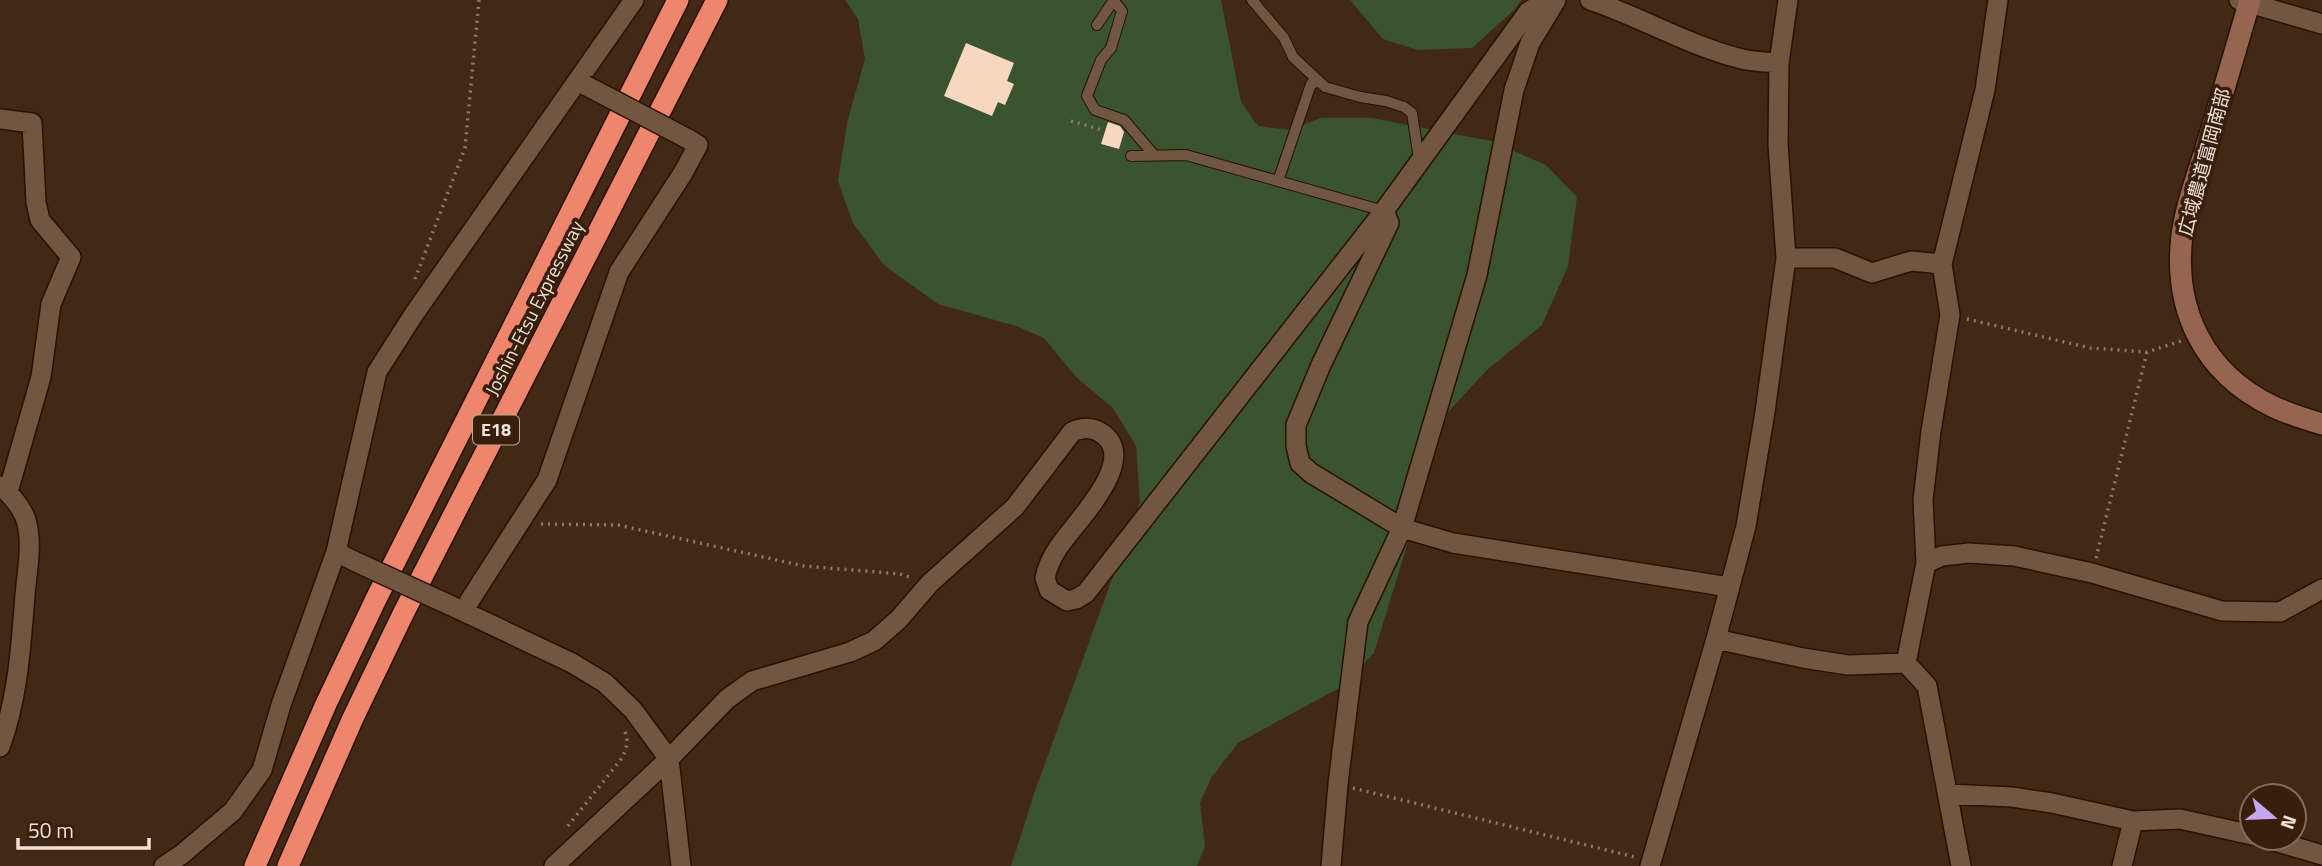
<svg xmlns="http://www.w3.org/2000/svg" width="2322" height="866" font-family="'Titillium Web','Noto Sans JP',sans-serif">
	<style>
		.green { fill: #39542f }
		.building { fill: #f7d7bf }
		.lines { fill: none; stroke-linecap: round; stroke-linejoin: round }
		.lane-casing { stroke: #271101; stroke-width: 12 }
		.street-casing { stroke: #271101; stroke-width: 22 }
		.secondary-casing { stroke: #271101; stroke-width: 24 }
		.highway-casing { stroke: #271101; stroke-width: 24 }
		.path { stroke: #8e796a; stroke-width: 3.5; stroke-dasharray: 2 5; stroke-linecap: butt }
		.lane { stroke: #715642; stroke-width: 10 }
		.street { stroke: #715642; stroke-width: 19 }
		.secondary { stroke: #97644f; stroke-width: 21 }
		.highway { stroke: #f0856d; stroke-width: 21 }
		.street-bridge-casing { stroke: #271101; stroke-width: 22; stroke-linecap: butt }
		.street-bridge { stroke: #715642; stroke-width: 19 }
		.labels { text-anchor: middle; stroke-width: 7; stroke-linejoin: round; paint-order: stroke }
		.shield { fill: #371f0c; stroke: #bba89a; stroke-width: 2 }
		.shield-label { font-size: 18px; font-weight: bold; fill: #f3e2d7 }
		.street-label { font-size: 19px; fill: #f3e2d7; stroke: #371f0c }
	</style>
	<rect width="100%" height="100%" fill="#412916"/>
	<path class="green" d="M845 0H1221L1241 102 1258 126 1289 130 1321 118H1372L1491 141 1546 165 1577 197 1568 266 1542 325 1487 370 1448 412 1374 653 1341 687 1238 743 1211 778 1200 803 1205 846 1197 866H1011L1035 791 1140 502 1136 446 1113 408 1076 377 1044 338 1016 326 938 304 884 265 853 223 838 181 847 123 865 59 858 19Z
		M1350 0H1521L1516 8 1472 48 1418 50 1383 39Z"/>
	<path class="building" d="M966 43 1014 63 1007 81 1014 84 1005 105 998 102 992 116 944 96Z
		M1108 122 1120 126 1124 132 1119 149 1101 144Z"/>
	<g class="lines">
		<g class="lane-casing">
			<path id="lane" d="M1252 0 1284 38 1293 57 1325 87 1360 97 1386 101 1404 107 1412 113 1419 159
				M1114 1 1122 11 1111 48 1101 60 1087 96 1095 110 1124 120 1154 155
				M1097 25 1114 0
				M1131 156 1186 155 1384 211
				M1278 181 1311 84 1319 81"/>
		</g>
		<g class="street-casing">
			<path id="street" d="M1590 0C1641 17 1689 46 1742 59 1754 62 1767 62 1779 63
				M2239 0 2322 24
				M0 119 32 123 36 202 40 220 71 257 51 304 41 377 8 492
				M1384 211 1389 223 1321 365 1296 425V446L1300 463 1311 473 1402 528 1453 543 1729 587
				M1786 258H1835L1872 273 1911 261 1942 264
				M0 486C10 493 22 508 26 520 33 543 27 571 25 595 21 646 18 698 0 747
				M354 561 336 552 377 372 414 314 634 0
				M1926 563 1942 556 1969 553 2014 556 2092 573 2222 611 2280 612 2322 589
				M456 608 572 663 605 683 633 710 669 759 681 866
				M463 611 547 480 619 272 683 173 698 145 688 139
				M1716 639 1803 658 1848 665 1906 663 1927 686 1961 866
				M1906 663 1926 563 1923 500 1931 431 1950 315 1942 264 1985 90 1998 0
				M1948 794 2012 797 2052 803 2133 821 2180 819 2252 835
				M2264 838 2322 855
				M164 866 181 855 233 811 262 770 281 705 336 552
				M554 866 669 759 727 699 752 681 850 652 874 641 899 619 930 583 1015 507 1072 432C1080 428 1089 427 1098 431 1145 456 1074 523 1058 548 1052 557 1047 568 1045 578L1049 590 1067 601 1076 599 1086 593 1384 211 1528 12 1547 0
				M1331 866 1338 784 1358 622 1402 528 1477 275 1514 90 1530 43 1556 0
				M1650 866 1716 639 1746 526 1765 412 1786 258 1778 144 1779 63 1788 0
				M2122 866 2133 821"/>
		</g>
		<g class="secondary-casing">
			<path id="secondary" d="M2250 0C2236 49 2221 99 2206 148 2197 176 2186 206 2182 235 2173 310 2204 373 2272 406 2288 414 2305 419 2322 424"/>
		</g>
		<g class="highway-casing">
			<path id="highway" d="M255 866 326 704 376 599 678 0
				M288 866 353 718 403 614 717 0"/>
		</g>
		<path class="path" d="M1071 121 1102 130
			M415 279 465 148 479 0
			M1967 319 2090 348 2147 352 2181 341
			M541 524 618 525 804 566 900 574 912 578
			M2096 558 2147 352
			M1353 788 1635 857
			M568 826 622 758C626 749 629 742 625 732"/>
		<use href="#lane" class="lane"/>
		<use href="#street" class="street"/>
		<use href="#secondary" class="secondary"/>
		<use href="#highway" class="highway"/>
		<g class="street-bridge-casing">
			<path id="street-bridge" d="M585 85 688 139
				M354 561 456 608"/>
		</g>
		<use href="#street-bridge" class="street-bridge"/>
	</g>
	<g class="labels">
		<rect class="shield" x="473" y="415.5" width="46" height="29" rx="5"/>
		<g class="shield-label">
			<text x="496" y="436">E18</text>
		</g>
		<g class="street-label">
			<text transform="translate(2204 162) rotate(-75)" y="7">広域農道富岡南部</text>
			<text transform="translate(534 308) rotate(-63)" y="7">Joshin-Etsu Expressway</text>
		</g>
	</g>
	<g transform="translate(2273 817) rotate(109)"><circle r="33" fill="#371f0c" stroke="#826d5d" stroke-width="2"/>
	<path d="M0-5L12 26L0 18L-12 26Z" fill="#c5a7f1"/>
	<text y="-10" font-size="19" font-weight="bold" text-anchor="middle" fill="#f3e2d7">N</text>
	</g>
	<path d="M18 838v10h131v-10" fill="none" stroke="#f3e2d7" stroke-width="3.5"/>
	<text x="28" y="838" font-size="21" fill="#f3e2d7" stroke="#371f0c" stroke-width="5" paint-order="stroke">50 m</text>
</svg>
